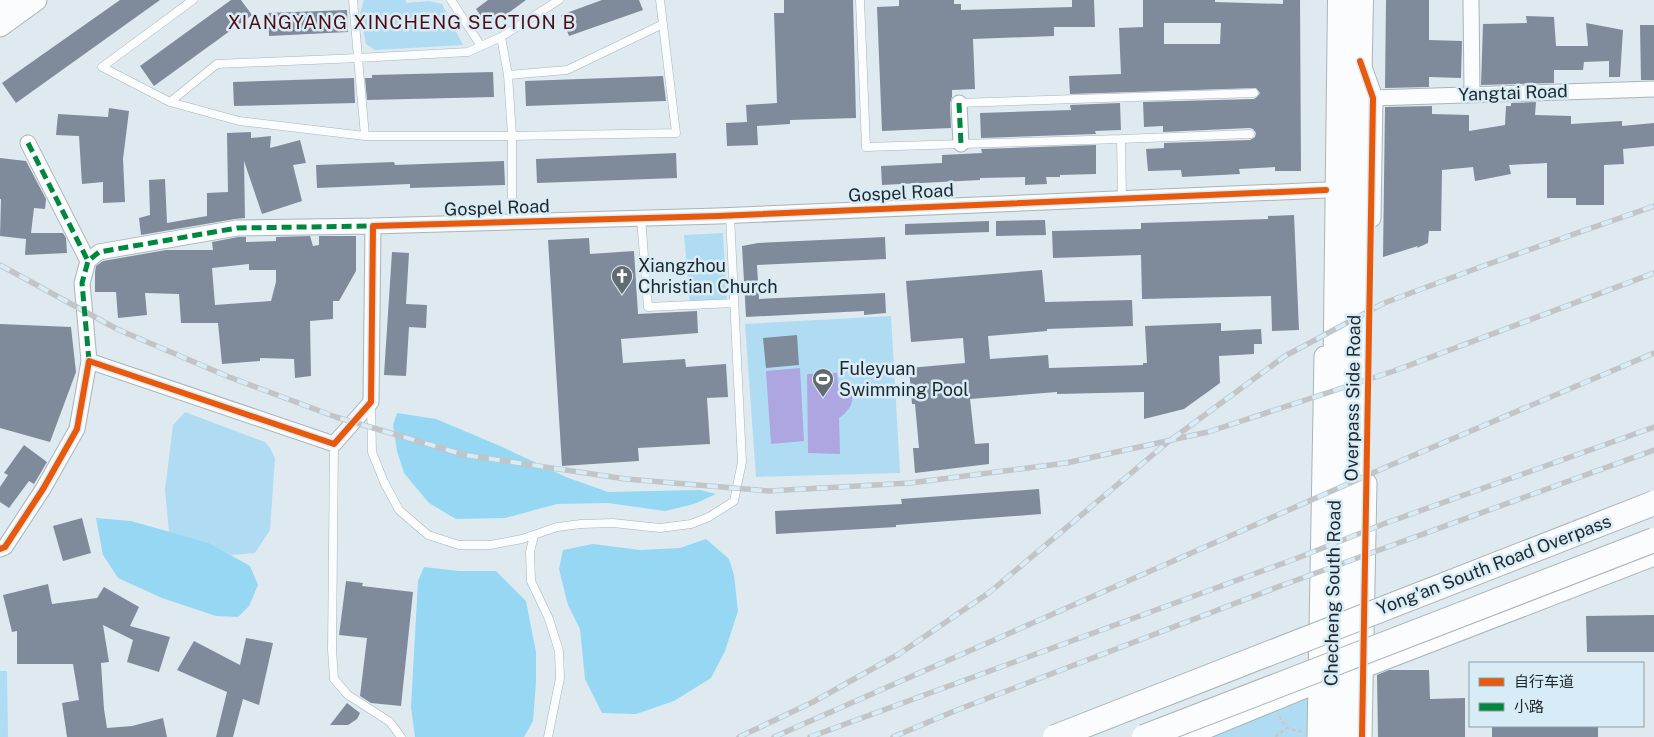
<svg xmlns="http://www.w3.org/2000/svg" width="1654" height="737" font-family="'Public Sans','Noto Sans SC',sans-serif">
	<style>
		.green { fill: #afdcf2 }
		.forest { fill: #96d7f4 }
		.water { fill: #aea6e1 }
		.building { fill: #7f8b9b; fill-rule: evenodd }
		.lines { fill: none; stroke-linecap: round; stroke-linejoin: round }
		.service-casing { stroke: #aab4b8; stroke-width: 9 }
		.minor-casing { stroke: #aab4b8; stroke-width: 17 }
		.tertiary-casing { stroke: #aab4b8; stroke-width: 21 }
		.secondary-casing { stroke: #aab4b8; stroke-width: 23 }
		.primary-casing { stroke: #aab4b8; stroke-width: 26 }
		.path { stroke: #c5c9cb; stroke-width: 2.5; stroke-dasharray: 4 2.5; stroke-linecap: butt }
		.service { stroke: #fafcfd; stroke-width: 8 }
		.minor { stroke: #fafcfd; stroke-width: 15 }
		.tertiary { stroke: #fafcfd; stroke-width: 19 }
		.secondary { stroke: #fafcfd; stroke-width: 21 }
		.primary { stroke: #fafcfd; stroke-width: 24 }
		.rail-casing { stroke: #c2c5c7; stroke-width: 5.5 }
		.rail { stroke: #d7ecf7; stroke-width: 4; stroke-dasharray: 11; stroke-linecap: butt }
		.primary-bridge-casing { stroke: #aab4b8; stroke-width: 26; stroke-linecap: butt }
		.primary-bridge { stroke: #fafcfd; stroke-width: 24 }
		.quiet { stroke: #00873e; stroke-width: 5; stroke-dasharray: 10 5; stroke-linecap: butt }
		.cycleway-casing { stroke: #d7ecf7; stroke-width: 9 }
		.cycleway { stroke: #e8590c; stroke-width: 6 }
		.labels { text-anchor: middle; stroke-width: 5; stroke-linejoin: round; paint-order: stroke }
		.street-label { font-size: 18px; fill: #1f272b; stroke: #d7ecf7 }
		.poi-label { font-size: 18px; fill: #1f272b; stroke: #d7ecf7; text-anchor: start }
		.neighbourhood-label { font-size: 19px; letter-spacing: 1px; fill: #510c10; stroke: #d7ecf7 }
	</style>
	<rect width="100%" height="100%" fill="#deeaf0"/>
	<path class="green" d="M364 0H405L407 3 429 1 442 4 463 45 375 50 366 44 360 13Z
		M723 233 727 303 690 305 684 235Z
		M891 316 900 473 756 477 745 324Z
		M185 412 265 442 270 448 275 458 270 530 255 553 231 555 209 543 169 532 165 490 173 425Z
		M0 671H7L8 737H0Z
		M1318 683 1317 737H1186Z"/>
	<path class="forest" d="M397 413 436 419 500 446 566 477 608 492 700 490 716 494 694 504 665 511 608 503 557 504 505 518 456 519 429 503 404 473 397 451 393 425Z
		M96 518 131 521 209 543 250 566 258 585 249 606 238 617 216 616 162 598 118 578 103 555Z
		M706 539 729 559 734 575 738 611 725 651 711 678 674 701 636 714 602 713 585 679 580 629 568 605 559 569 563 550 593 544 640 550 680 548Z
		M424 567 459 571H496L526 601 536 652V682L533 721 524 737H415L411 707 418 581Z"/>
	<path class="water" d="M800 368 804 441 771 444 766 371Z
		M837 373 838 382C858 391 856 406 839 418L840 454 808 453 807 374Z"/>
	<path class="building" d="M120 0H160L16 103 2 83Z
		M231 0H241L252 15 154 86 140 66Z
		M488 0H526L489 27 476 9Z
		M602 0H639L643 10 569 36 561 15Z
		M784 0H853L856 118 790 120V124L757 126 758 145 727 146 726 123 747 122 746 105 777 103 774 13H784Z
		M899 0H954V4H961V10L1072 7V0H1094L1095 27H1054V36L973 39 975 89 952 90V97L950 103 951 128 882 131 877 7 899 6Z
		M1143 0H1215V2L1283 4V0H1300L1301 171H1275V167L1239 169 1240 174 1182 177 1181 170 1148 171 1146 149 1164 148V143L1250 140 1255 137 1256 133 1253 129 1250 128 1163 132V126L1144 127 1143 102 1254 99 1257 97 1260 93 1256 88 1070 94 1069 76 1121 74 1119 28 1143 27ZM1164 23H1221L1220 44H1164Z
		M1386 0H1429V40L1462 41 1461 78 1429 77V87L1385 88Z
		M347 10 348 32 269 36 268 13Z
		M1526 16 1554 17 1556 46H1588L1586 23 1623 30 1620 77H1609V61L1584 62 1583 70H1554V83L1481 85 1483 24 1527 23Z
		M1640 25H1654V80H1641Z
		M493 72 494 97 367 100 365 78H372V75Z
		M663 76 666 101 526 106 525 81Z
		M354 78 355 103 234 106 233 82Z
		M1536 102 1535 115 1571 116V124L1622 121V126L1654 123V146L1623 149 1624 164 1604 165V205H1576V198H1547V163L1509 165 1511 174 1475 181 1473 167 1442 170 1441 231H1429L1428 243 1417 248 1418 246 1383 257 1385 107 1432 106V114L1469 115V131L1505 125 1506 106H1511V103Z
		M1120 103 1121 130 1095 131 1096 134 981 138 980 113 1071 110 1070 105Z
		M109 108 129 111 123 159 125 202 103 203V182L82 184 79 136 56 135 58 114 108 117Z
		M251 132V138L271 136 270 148 300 140 306 163 293 165 302 201 262 214 244 161 245 218 235 219 141 235 139 218 150 215 149 180 165 179 167 223 207 216V193L228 192 227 133Z
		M1096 145V174L1060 175V177H1046L1047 184 1025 185V177L980 178V180L882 185 881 166 942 163V155L982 153 981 149Z
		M676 153 677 178 537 183 536 159Z
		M0 158 26 161 46 199 45 209 34 208 31 233H63L66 238 67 253 25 255 26 239 0 236 1 199H0Z
		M504 161 505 185 410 188V184L317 188 316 165 394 162 395 165Z
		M1294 215 1299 330 1272 331 1271 296 1142 299 1141 255 1053 258 1052 231 1141 229V223L1268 219V216Z
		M1045 220 1046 235 996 236V221Z
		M989 221V232L905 235V224Z
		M310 236 313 246 319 245V236H356V271L339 301H333V319L310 321 311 376 295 378 294 359 260 358V361L222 364 218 323H181L179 294 145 293 147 315 118 318 116 292H95V272L96 266 103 261 166 250H213L212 242 238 237H246V242L276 241V237ZM249 264V270H276V282L271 301 215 305 212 268Z
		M885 237 886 259 757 265 759 299 885 293 886 313 864 315V311L746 317 742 246 758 243Z
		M589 238 590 254 634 251 638 314 697 311 698 333 621 339 623 363 685 359 686 367 726 364 728 397 707 398 710 444 638 448 639 461 562 466 548 240Z
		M392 252 409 253 406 304 427 305 426 328 409 327 406 376 384 375Z
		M1042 270 1045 302 1132 300 1133 326 1047 329V331L988 336 990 359 1048 355 1049 368 1143 365V363H1147L1145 326 1221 323V331L1261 329 1262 344H1254V354L1219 356 1220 383 1184 409 1144 419V392L1057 394V392L970 399 975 444 989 443V464L915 473 913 448H919L915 404H912L909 368 965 363 963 338 911 342 906 281Z
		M0 324 71 327 76 372 50 442 0 428Z
		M797 335 799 365 766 368 763 338Z
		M24 445 47 462 34 484 29 481 9 508 0 502V487L8 475 4 473Z
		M1039 489 1041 514 896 525V527L776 534 775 511 902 504 901 499Z
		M82 518 91 553 63 561 53 526Z
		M346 581 363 583 362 586 413 592 401 706 371 703 360 696 367 638 339 635Z
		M48 584 52 604 97 598 104 587 139 607 130 626 170 637 159 672 127 662 133 640 103 625 109 662 101 663 104 709 107 728 132 726 163 718 167 737H67L62 703 79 700 73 664H17V631L12 632 3 595Z
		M1654 615V652H1587L1586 616Z
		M246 638 273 643 259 705 243 699 233 737H216L227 692 177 670 194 641 240 665Z
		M1389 670H1429L1430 699 1465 698V737H1378L1377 675Z
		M347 703 360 713 357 719 348 725H330Z
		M1492 726H1598V737H1492Z"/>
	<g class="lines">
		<g class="service-casing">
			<path id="service" d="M193 0 102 67 170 102 217 64 358 58 365 136H512L676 133 660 0
				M353 0 358 58 468 52 501 37
				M451 0 481 46
				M860 0 866 147 1121 139 1122 198
				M508 75 567 70 663 24
				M170 102 239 121 365 136
				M959 103 1254 93
				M1121 139 1250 134
				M641 218 648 307 734 303
				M512 222V136L508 75 501 37 559 0
				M371 404 372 452 384 482 399 510 428 535 459 545H490L522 539 557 527 581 524 613 523 660 528 691 524 709 517 734 501 742 462 730 216
				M334 444 332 650 334 679 348 695 390 722 401 737
				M534 535 530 552 531 581 549 619 559 651 560 678 548 737"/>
		</g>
		<g class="minor-casing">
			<path id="minor" d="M1471 0 1472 94
				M1373 98 1654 89
				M959 103 961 144
				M28 143 88 261
				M89 361 82 283 88 261 99 252 237 228 373 226
				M0 549 5 547 43 489 77 429 89 361 334 444 371 402 373 226 718 216 1326 190"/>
		</g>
		<g class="tertiary-casing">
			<path id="tertiary" d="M1363 70 1373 98 1371 218
				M1364 668 1654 556
				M1186 737 1318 683
				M1317 737 1324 356
				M1362 737 1367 483"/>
		</g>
		<g class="secondary-casing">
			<path id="secondary" d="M0 6 8 0
				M0 26 36 0"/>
		</g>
		<g class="primary-casing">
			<path id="primary" d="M1331 737 1340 0
				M1349 737 1360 274 1359 98 1361 0"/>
		</g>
		<path class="path" d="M1279 716 1287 728 1302 732
			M1275 737 1287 728"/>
		<use href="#service" class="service"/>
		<use href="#minor" class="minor"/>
		<use href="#tertiary" class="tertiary"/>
		<use href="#secondary" class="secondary"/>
		<use href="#primary" class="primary"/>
		<g class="rail-casing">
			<path id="rail" d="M0 265 117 329 229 377 336 417 465 455 626 479 769 491 910 483 1066 463 1208 432 1394 371 1654 273
				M739 737 813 702 899 654 990 592 1168 442 1285 356 1384 303 1483 266 1654 206
				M774 737 1384 468 1654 353
				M810 737 1295 559 1386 523 1654 427
				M893 737 957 710 1283 585 1654 450"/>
		</g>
		<use href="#rail" class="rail"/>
		<g class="primary-bridge-casing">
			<path id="primary-bridge" d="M1055 737 1654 503
				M1144 737 1654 540"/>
		</g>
		<use href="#primary-bridge" class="primary-bridge"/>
		<path class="quiet" d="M959 103 961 144
			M28 143 88 261
			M89 361 82 283 88 261 99 252 237 228 373 226"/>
		<g class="cycleway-casing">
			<path id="cycleway" d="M1360 61 1373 98 1362 737
				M0 549 5 547 43 489 77 429 89 361 334 444 371 402 373 226 718 216 1326 190"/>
		</g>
		<use href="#cycleway" class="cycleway"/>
	</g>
	<defs>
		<g id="church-pin" transform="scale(1.125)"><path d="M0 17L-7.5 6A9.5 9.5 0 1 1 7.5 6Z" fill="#626b70" stroke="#d7ecf7"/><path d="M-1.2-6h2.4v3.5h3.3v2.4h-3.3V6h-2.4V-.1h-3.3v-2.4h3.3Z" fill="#fff"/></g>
		<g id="stadium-pin" transform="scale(1.125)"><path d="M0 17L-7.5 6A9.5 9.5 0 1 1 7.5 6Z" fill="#626b70" stroke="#d7ecf7"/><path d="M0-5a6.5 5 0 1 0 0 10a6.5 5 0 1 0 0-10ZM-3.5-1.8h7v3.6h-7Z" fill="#fff"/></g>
	</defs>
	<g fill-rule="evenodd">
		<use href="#church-pin" x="622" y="276"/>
		<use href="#stadium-pin" x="823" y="379"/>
	</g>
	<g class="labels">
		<g class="street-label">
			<text transform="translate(1513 93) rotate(-2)" y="6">Yangtai Road</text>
			<text transform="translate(901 193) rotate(-3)" y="6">Gospel Road</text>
			<text transform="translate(497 208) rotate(-2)" y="6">Gospel Road</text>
			<text transform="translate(1353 398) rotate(-89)" y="6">Overpass Side Road</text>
			<text transform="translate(1494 565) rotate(-21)" y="6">Yong'an South Road Overpass</text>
			<text transform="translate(1333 593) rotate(-89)" y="6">Checheng South Road</text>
		</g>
		<g class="poi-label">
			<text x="638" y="272">Xiangzhou<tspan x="638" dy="21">Christian Church</tspan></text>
			<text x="839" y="375">Fuleyuan<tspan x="839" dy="21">Swimming Pool</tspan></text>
		</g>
		<g class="neighbourhood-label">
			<text x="402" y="29">XIANGYANG XINCHENG SECTION B</text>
		</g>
	</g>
	<rect x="1469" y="662" width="175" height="65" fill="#d7ecf7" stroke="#8d9da5"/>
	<rect x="1479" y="678" width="25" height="8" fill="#e8590c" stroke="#8d9da5"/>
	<text x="1514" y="687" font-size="15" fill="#1f272b">自行车道</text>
	<rect x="1479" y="703" width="25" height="8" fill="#00873e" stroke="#8d9da5"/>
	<text x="1514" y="712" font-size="15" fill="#1f272b">小路</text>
</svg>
